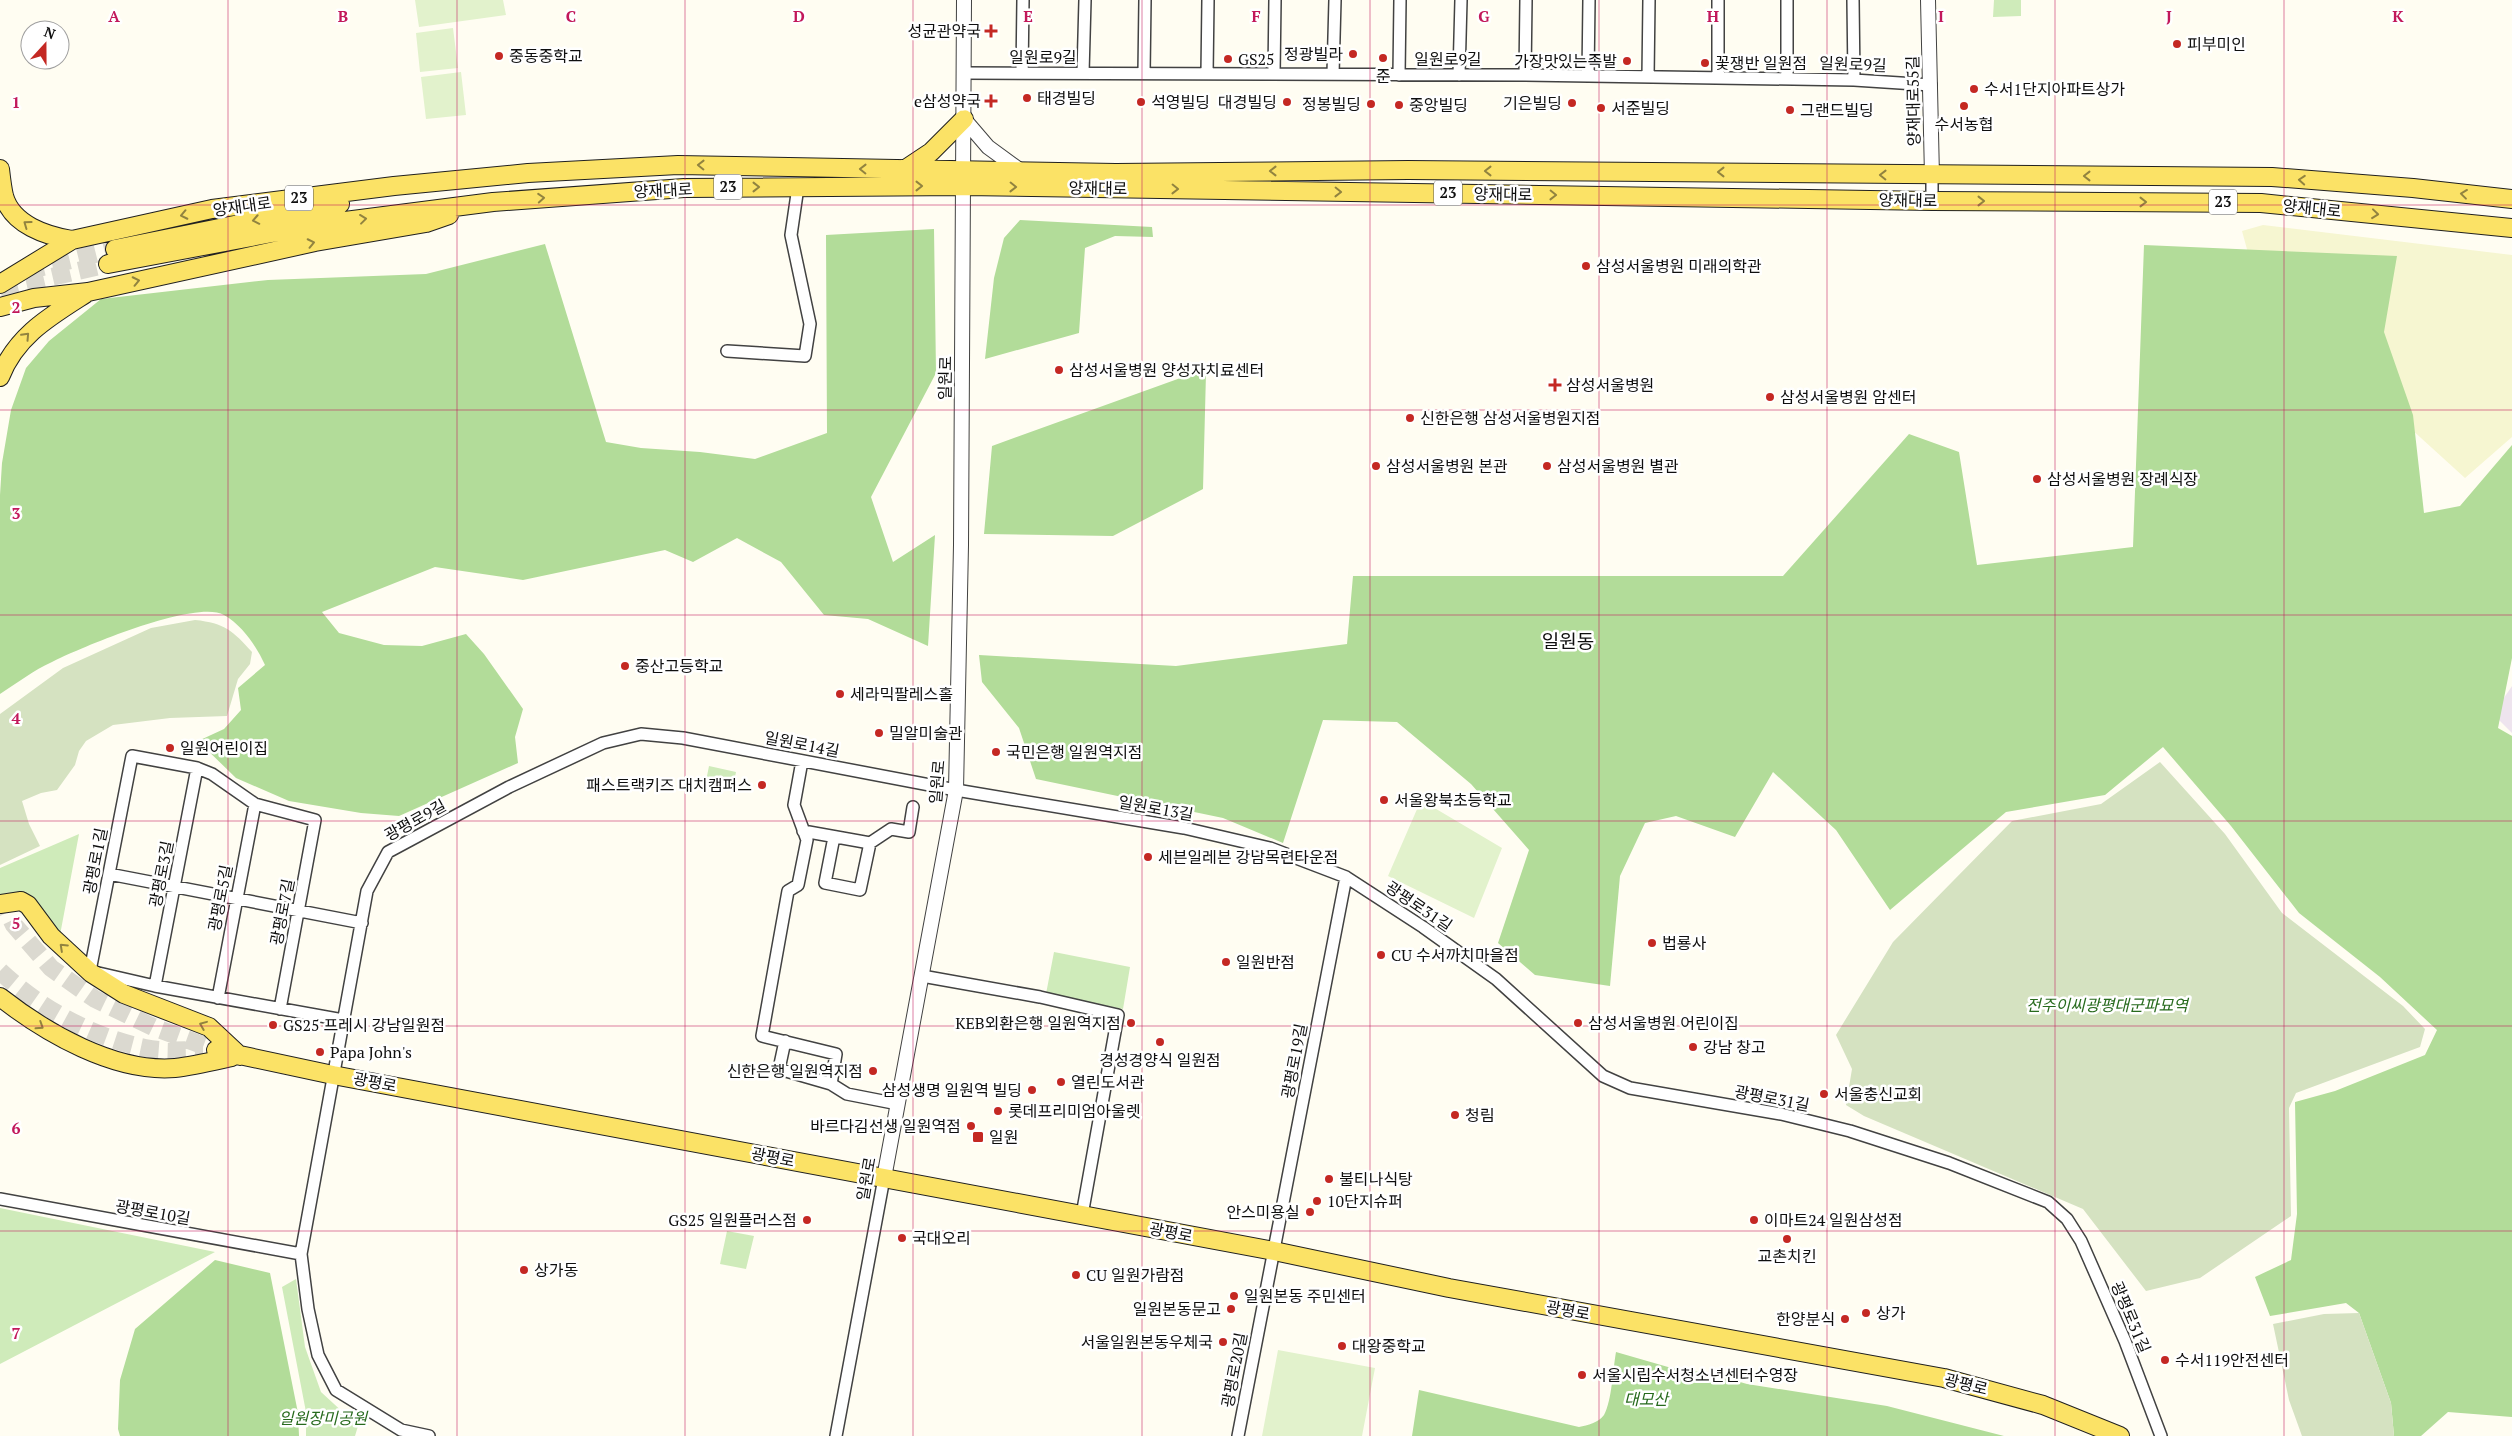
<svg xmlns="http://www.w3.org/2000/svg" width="2512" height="1436" font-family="'PT Serif','Noto Sans KR',serif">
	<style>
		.industrial { fill: #eee4ee }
		.farmland { fill: #f6f6d1 }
		.green { fill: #cfebba }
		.forest { fill: #b2dc99 }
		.cemetery { fill: #d5e2c1 }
		.pitch { fill: #e2f2cc }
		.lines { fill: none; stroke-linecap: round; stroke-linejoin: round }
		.primary-tunnel { stroke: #dbd9d0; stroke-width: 18; stroke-dasharray: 18 9; stroke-linecap: butt }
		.minor-casing { stroke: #424242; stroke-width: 14 }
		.tertiary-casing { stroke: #424242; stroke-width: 16 }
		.primary-casing { stroke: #202020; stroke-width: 20 }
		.minor { stroke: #fff; stroke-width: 11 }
		.tertiary { stroke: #fff; stroke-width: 14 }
		.primary { stroke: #fbe266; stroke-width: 18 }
		.oneway { stroke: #91833f }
		.grid { fill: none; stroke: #c2185b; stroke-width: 1; stroke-opacity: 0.55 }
		.poi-dot { fill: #c42823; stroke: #fff; stroke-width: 2 }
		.labels { text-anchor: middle; stroke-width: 5; stroke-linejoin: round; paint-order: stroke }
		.shield { fill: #fff; stroke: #575757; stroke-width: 1 }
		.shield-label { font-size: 15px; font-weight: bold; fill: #0f0f0f }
		.poi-label { font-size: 16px; fill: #0f0f0f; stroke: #fff; text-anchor: start }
		.street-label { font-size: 16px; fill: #0f0f0f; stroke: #fff }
		.park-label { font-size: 16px; font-style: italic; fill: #276a1d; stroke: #fff }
		.quarter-label { font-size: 19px; fill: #0f0f0f; stroke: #fff }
		.grid-label { font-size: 16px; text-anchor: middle; font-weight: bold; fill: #c2185b; stroke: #fff; stroke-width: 5; stroke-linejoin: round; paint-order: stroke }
	</style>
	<rect width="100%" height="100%" fill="#fffdf2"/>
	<path class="industrial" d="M2512 686V733L2493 714Z"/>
	<path class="farmland" d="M2263 225 2512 255V437L2465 478 2355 378 2265 315 2242 231Z"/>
	<path class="green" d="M1994 0H2021V16L1993 17Z
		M709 766 736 772 733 787 706 781Z
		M79 834 60 935 31 896 0 895V868Z
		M1054 952 1130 967 1123 1009 1046 994Z
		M0 1208 215 1252 0 1364Z
		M727 1231 754 1236 746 1269 720 1264Z
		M296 1279 305 1347 321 1392 358 1426 355 1436H306V1412L282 1287Z"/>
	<path class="forest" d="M1020 220 1152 227 1153 237 1115 236 1085 248 1079 333 985 359 994 278 1004 238Z
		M934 229 936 373 871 497 893 562 935 535 928 646 868 619 824 615 781 562 737 538 693 562 665 550 523 580 435 567 322 612 339 633 384 645 422 646 466 634 484 654 523 709 515 737 518 763 399 816 361 813 289 801 236 778 198 741 224 729 241 710 238 688 265 665C256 646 243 626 224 615 196 599 82 647 52 662 34 670 17 683 0 694V495L2 463 11 410 26 368 49 341 101 299 268 280 426 274 545 244 606 442 641 448 700 452 755 459 827 433 826 235Z
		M2144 245 2397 256 2384 332 2413 415 2424 513 2460 506 2512 445V658L2498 728 2512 736V1417L2448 1412 2421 1436H2394L2391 1403 2359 1313 2346 1303 2270 1316 2255 1277 2291 1260 2297 1214 2295 1102 2335 1091 2425 1055 2437 1030 2380 977 2299 913 2231 826 2163 747 2105 795 2006 812 1890 910 1836 830 1773 772 1735 837 1676 816 1645 823 1620 876 1610 986 1535 975 1498 943 1529 850 1471 784 1397 722 1323 720 1283 843 1223 818 1036 779 1019 728 982 682 979 655 1176 666 1347 644 1353 576H1783L1909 434 1959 452 1977 565 2133 547Z
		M1206 373 1203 489 1113 536 984 534 992 446 1186 376Z
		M215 1260 270 1273 298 1413 299 1436H120L118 1429 120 1380 135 1329Z
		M1616 1352 1668 1367 1712 1374 1747 1384 1887 1406 2004 1436H1412L1419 1390 1579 1427C1588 1425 1598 1423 1604 1415 1612 1401 1613 1368 1616 1352Z"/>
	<path class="cemetery" d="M195 620C225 623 233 631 252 652L250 664 238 679 227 716 170 718 113 725 86 741 79 751 75 765 57 790 41 793 22 801 29 824 40 846 0 865V714L63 668 151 628Z
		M2160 762 2225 834 2282 913 2403 1006 2425 1029 2420 1047 2296 1093 2289 1108 2291 1216 2200 1278 2146 1291 2083 1209 1864 1116 1846 1105 1852 1069 1836 1035 1893 942 2012 821 2101 804Z
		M2359 1313 2391 1403 2394 1436H2302L2289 1400 2273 1324 2324 1314Z"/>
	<path class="pitch" d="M415 0H503L506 15 419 27Z
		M453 28 458 68 420 72 416 33Z
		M461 72 466 115 426 119 421 77Z
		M1421 800 1502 848 1474 918 1388 876Z
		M1278 1350 1375 1368 1362 1436H1262Z"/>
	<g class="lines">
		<path class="primary-tunnel" d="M26 271 115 249
			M0 289 108 264
			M0 896 14 925 51 968 95 999 153 1027 216 1050
			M0 971C39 1008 92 1037 145 1048 163 1052 185 1050 203 1050"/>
		<g class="minor-casing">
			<path id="minor" d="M1787 0V79
				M1853 0 1854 80
				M964 73 1525 75 1854 80 1931 85
				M1022 73 1023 0
				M1083 73 1085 0
				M1144 73 1145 0
				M1207 74 1208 0
				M1274 74 1275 0
				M1333 74 1335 0
				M1399 75 1400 0
				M1459 75 1461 0
				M1525 75 1526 0
				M1588 76 1589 0
				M1648 77 1649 0
				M1718 78V0
				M1932 176V201
				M727 351 805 356 810 324 791 235 798 187
				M802 761 794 805 807 840 798 885 788 891 762 1036 836 1054 831 1084 847 1094 898 1104
				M803 831 870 843 860 890 825 883 834 837
				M870 843 891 829 909 832 913 807
				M109 874 362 923
				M922 976 1040 997 1118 1015 1082 1215
				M155 986 197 768
				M218 998 255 804
				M280 1009 315 820 255 804 212 774 197 768 132 756 90 971 155 986 343 1020
				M785 1041 779 1069 831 1084
				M0 1199 301 1254
				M429 1436 401 1430 336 1390 318 1355 308 1309 301 1254 367 891 388 852 509 787 603 743 641 734 683 738 956 790 1184 828 1270 848 1346 877 1423 927 1496 979 1603 1076 1630 1088 1781 1114 1850 1131 1949 1163 2048 1202 2067 1219 2081 1241 2125 1341 2161 1436
				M836 1436 884 1178
				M1238 1436 1346 877"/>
		</g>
		<g class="tertiary-casing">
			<path id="tertiary" d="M1928 0 1932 176
				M964 119 988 147 1021 171
				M884 1178 956 790 961 545 964 0"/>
		</g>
		<g class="primary-casing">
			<path id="primary" d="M0 169C1 178 2 187 4 196 12 225 47 236 72 240
				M904 170 931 152 964 119
				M115 249 340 204
				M108 264 314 225 493 202 684 188 964 186 1932 201 2261 203 2512 228
				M0 284 72 240 212 209 394 186 528 173 678 165 1116 173 1408 170 2272 177 2413 188 2512 199
				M0 307 34 298 88 292 315 242 426 223 449 215
				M0 377C16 336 49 317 85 294
				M0 904 21 901 28 905 51 936 91 973 124 994 209 1027 240 1056
				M0 997C46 1033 115 1073 175 1068 194 1066 214 1061 232 1057
				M216 1050 333 1075 1274 1251 1449 1288 1944 1378 2043 1405 2120 1436"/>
		</g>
		<use href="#minor" class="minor"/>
		<use href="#tertiary" class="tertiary"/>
		<use href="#primary" class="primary"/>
	</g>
	<defs><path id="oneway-chevron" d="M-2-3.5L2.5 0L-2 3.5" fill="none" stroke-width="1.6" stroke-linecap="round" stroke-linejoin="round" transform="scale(1.25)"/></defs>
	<g class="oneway">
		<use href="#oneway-chevron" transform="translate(701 165) rotate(-179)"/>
		<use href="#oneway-chevron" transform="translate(863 169) rotate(-179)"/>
		<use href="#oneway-chevron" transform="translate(1273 171) rotate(180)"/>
		<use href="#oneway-chevron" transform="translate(1488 171) rotate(-180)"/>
		<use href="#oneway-chevron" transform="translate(1721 172) rotate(-180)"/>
		<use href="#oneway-chevron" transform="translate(1883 175) rotate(-179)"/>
		<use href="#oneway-chevron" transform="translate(2087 176) rotate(-180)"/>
		<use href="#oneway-chevron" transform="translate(2302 180) rotate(-176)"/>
		<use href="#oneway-chevron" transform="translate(919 186)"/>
		<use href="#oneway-chevron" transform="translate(756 187)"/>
		<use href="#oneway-chevron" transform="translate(1013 187) rotate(1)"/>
		<use href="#oneway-chevron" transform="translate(1175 189) rotate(1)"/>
		<use href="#oneway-chevron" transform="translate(1338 192) rotate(1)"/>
		<use href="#oneway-chevron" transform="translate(2464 194) rotate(-173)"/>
		<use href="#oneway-chevron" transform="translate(1553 195) rotate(1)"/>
		<use href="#oneway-chevron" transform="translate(541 198) rotate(-4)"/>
		<use href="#oneway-chevron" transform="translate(1981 201)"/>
		<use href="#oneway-chevron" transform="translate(2143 202)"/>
		<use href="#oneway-chevron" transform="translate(2375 214) rotate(6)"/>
		<use href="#oneway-chevron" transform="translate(184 215) rotate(168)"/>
		<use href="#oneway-chevron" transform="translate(363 219) rotate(-7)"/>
		<use href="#oneway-chevron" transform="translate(256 220) rotate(169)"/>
		<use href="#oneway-chevron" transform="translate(27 224) rotate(-144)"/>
		<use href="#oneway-chevron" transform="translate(311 243) rotate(-12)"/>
		<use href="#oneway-chevron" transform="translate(136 281) rotate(-12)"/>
		<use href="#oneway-chevron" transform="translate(26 336) rotate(-47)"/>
		<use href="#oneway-chevron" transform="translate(63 947) rotate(-137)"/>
		<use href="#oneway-chevron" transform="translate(203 1025) rotate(-158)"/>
		<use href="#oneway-chevron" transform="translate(40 1026) rotate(33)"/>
	</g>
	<path class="grid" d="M228 0V1436M457 0V1436M685 0V1436M913 0V1436M1142 0V1436M1370 0V1436M1599 0V1436M1827 0V1436M2055 0V1436M2284 0V1436M0 205H2512M0 410H2512M0 615H2512M0 821H2512M0 1026H2512M0 1231H2512"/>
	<g class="poi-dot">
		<path d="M988.5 23.5h5v5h5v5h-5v5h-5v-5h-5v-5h5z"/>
		<circle cx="2177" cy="44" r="5"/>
		<circle cx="1353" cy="54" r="5"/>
		<circle cx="499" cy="56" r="5"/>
		<circle cx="1383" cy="58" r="5"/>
		<circle cx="1228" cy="59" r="5"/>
		<circle cx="1627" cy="61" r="5"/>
		<circle cx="1705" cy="63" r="5"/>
		<circle cx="1974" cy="89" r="5"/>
		<circle cx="1027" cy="98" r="5"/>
		<path d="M988.5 93.5h5v5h5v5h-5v5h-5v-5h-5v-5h5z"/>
		<circle cx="1141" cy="102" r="5"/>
		<circle cx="1287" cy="102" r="5"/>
		<circle cx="1572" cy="103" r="5"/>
		<circle cx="1371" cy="104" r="5"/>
		<circle cx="1399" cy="105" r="5"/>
		<circle cx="1964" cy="106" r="5"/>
		<circle cx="1601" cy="108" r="5"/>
		<circle cx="1790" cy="110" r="5"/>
		<circle cx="1586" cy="266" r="5"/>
		<circle cx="1059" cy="370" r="5"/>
		<path d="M1552.5 377.5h5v5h5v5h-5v5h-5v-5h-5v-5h5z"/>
		<circle cx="1770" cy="397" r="5"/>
		<circle cx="1410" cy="418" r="5"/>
		<circle cx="1376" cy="466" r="5"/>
		<circle cx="1547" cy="466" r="5"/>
		<circle cx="2037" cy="479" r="5"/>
		<circle cx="625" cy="666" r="5"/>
		<circle cx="840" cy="694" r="5"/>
		<circle cx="879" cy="733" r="5"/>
		<circle cx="170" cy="748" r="5"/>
		<circle cx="996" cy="752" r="5"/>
		<circle cx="762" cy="785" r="5"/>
		<circle cx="1384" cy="800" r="5"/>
		<circle cx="1148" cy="857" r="5"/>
		<circle cx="1652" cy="943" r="5"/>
		<circle cx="1381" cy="955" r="5"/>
		<circle cx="1226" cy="962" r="5"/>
		<circle cx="1131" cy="1023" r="5"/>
		<circle cx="1578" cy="1023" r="5"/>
		<circle cx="273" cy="1025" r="5"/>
		<circle cx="1160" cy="1042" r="5"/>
		<circle cx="1693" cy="1047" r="5"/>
		<circle cx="320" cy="1052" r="5"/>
		<circle cx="873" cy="1071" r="5"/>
		<circle cx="1061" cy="1082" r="5"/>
		<circle cx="1032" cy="1090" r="5"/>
		<circle cx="1824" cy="1094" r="5"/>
		<circle cx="998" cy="1111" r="5"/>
		<circle cx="1455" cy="1115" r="5"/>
		<circle cx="971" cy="1126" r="5"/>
		<rect x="972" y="1131" width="12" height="12" rx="2.5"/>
		<circle cx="1329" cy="1179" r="5"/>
		<circle cx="1317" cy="1201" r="5"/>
		<circle cx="1310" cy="1212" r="5"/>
		<circle cx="807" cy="1220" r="5"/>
		<circle cx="1754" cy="1220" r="5"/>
		<circle cx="902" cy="1238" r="5"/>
		<circle cx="1787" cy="1239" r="5"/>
		<circle cx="524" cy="1270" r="5"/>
		<circle cx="1076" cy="1275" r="5"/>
		<circle cx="1234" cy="1296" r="5"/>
		<circle cx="1231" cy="1309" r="5"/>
		<circle cx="1866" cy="1313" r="5"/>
		<circle cx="1845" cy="1319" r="5"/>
		<circle cx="1223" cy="1342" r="5"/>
		<circle cx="1342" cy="1346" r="5"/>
		<circle cx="2165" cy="1360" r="5"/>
		<circle cx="1582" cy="1375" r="5"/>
	</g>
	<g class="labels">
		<g class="shield">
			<rect x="714" y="174.5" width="28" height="25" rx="4"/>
			<rect x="1434" y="180.5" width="28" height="25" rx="4"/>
			<rect x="285" y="185.5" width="28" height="25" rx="4"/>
			<rect x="2209" y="189.5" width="28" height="25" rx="4"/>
		</g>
		<g class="shield-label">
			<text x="728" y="192">23</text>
			<text x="1448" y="198">23</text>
			<text x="299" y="203">23</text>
			<text x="2223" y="207">23</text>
		</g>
		<g class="poi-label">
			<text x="981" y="37" text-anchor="end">성균관약국</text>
			<text x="2187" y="50">피부미인</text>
			<text x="1343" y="60" text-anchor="end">정광빌라</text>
			<text x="509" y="62">중동중학교</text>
			<text x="1238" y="65">GS25</text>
			<text x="1617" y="67" text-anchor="end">가장맛있는족발</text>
			<text x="1715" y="69">꽃쟁반 일원점</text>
			<text x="1383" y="82" text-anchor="middle">준</text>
			<text x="1984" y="95">수서1단지아파트상가</text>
			<text x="1037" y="104">태경빌딩</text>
			<text x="981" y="107" text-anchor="end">e삼성약국</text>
			<text x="1151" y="108">석영빌딩</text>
			<text x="1277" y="108" text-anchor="end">대경빌딩</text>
			<text x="1562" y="109" text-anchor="end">기은빌딩</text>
			<text x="1361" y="110" text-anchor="end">정봉빌딩</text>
			<text x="1409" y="111">중앙빌딩</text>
			<text x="1611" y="114">서준빌딩</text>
			<text x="1800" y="116">그랜드빌딩</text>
			<text x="1964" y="130" text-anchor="middle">수서농협</text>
			<text x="1596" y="272">삼성서울병원 미래의학관</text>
			<text x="1069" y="376">삼성서울병원 양성자치료센터</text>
			<text x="1566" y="391">삼성서울병원</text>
			<text x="1780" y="403">삼성서울병원 암센터</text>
			<text x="1420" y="424">신한은행 삼성서울병원지점</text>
			<text x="1386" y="472">삼성서울병원 본관</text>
			<text x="1557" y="472">삼성서울병원 별관</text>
			<text x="2047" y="485">삼성서울병원 장례식장</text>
			<text x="635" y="672">중산고등학교</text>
			<text x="850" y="700">세라믹팔레스홀</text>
			<text x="889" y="739">밀알미술관</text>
			<text x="180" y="754">일원어린이집</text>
			<text x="1006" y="758">국민은행 일원역지점</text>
			<text x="752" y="791" text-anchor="end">패스트랙키즈 대치캠퍼스</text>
			<text x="1394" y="806">서울왕북초등학교</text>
			<text x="1158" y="863">세븐일레븐 강남목련타운점</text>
			<text x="1662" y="949">법룡사</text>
			<text x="1391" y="961">CU 수서까치마을점</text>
			<text x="1236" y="968">일원반점</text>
			<text x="1121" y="1029" text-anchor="end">KEB외환은행 일원역지점</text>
			<text x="1588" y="1029">삼성서울병원 어린이집</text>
			<text x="283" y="1031">GS25 프레시 강남일원점</text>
			<text x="1703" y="1053">강남 창고</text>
			<text x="330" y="1058">Papa John's</text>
			<text x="1160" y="1066" text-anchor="middle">경성경양식 일원점</text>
			<text x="863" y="1077" text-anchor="end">신한은행 일원역지점</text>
			<text x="1071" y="1088">열린도서관</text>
			<text x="1022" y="1096" text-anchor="end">삼성생명 일원역 빌딩</text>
			<text x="1834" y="1100">서울충신교회</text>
			<text x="1008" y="1117">롯데프리미엄아울렛</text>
			<text x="1465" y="1121">청림</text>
			<text x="961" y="1132" text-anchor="end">바르다김선생 일원역점</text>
			<text x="989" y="1143">일원</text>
			<text x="1339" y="1185">불티나식탕</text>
			<text x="1327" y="1207">10단지슈퍼</text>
			<text x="1300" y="1218" text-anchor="end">안스미용실</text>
			<text x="797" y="1226" text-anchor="end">GS25 일원플러스점</text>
			<text x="1764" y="1226">이마트24 일원삼성점</text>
			<text x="912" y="1244">국대오리</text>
			<text x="1787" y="1262" text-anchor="middle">교촌치킨</text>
			<text x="534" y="1276">상가동</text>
			<text x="1086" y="1281">CU 일원가람점</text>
			<text x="1244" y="1302">일원본동 주민센터</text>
			<text x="1221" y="1315" text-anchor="end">일원본동문고</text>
			<text x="1876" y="1319">상가</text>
			<text x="1835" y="1325" text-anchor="end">한양분식</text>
			<text x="1213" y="1348" text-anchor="end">서울일원본동우체국</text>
			<text x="1352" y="1352">대왕중학교</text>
			<text x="2175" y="1366">수서119안전센터</text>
			<text x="1592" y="1381">서울시립수서청소년센터수영장</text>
		</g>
		<g class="street-label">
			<text x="1043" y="63">일원로9길</text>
			<text x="1448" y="65">일원로9길</text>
			<text transform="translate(1853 64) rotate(2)" y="6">일원로9길</text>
			<text transform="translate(1913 101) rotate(-91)" y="6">양재대로55길</text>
			<text transform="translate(1098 188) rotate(1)" y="6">양재대로</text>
			<text transform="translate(663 190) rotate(-3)" y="6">양재대로</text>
			<text transform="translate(1503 194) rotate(1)" y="6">양재대로</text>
			<text transform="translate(1908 200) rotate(1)" y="6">양재대로</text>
			<text transform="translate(242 206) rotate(-8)" y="6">양재대로</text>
			<text transform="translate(2312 208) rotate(6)" y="6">양재대로</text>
			<text transform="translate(945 378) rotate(-89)" y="6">일원로</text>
			<text transform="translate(802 744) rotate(11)" y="6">일원로14길</text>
			<text transform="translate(937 782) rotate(-85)" y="6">일원로</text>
			<text transform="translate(1156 808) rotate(10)" y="6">일원로13길</text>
			<text transform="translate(415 820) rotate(-29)" y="6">광평로9길</text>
			<text transform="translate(95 861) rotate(-79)" y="6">광평로1길</text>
			<text transform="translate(161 874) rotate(-79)" y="6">광평로3길</text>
			<text transform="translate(220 898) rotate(-79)" y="6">광평로5길</text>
			<text transform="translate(1419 906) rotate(34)" y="6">광평로31길</text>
			<text transform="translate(282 912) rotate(-79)" y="6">광평로7길</text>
			<text transform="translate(1294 1061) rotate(-79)" y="6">광평로19길</text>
			<text transform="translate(375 1082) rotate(11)" y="6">광평로</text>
			<text transform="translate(1772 1098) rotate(11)" y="6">광평로31길</text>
			<text transform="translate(773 1157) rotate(11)" y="6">광평로</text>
			<text transform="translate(866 1179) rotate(-80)" y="6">일원로</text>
			<text transform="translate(153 1212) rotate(10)" y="6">광평로10길</text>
			<text transform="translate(1171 1232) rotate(11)" y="6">광평로</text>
			<text transform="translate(1568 1310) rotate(10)" y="6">광평로</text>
			<text transform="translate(2131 1317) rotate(67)" y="6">광평로31길</text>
			<text transform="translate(1234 1370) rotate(-79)" y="6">광평로20길</text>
			<text transform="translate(1966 1384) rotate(14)" y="6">광평로</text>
		</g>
		<g class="park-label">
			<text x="2107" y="1011">전주이씨광평대군파묘역</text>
			<text x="1646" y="1405">대모산</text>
			<text x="323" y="1424">일원장미공원</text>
		</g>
		<g class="quarter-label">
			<text x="1568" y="648">일원동</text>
		</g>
	</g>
	<g class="grid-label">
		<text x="114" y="22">A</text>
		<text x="343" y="22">B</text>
		<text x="571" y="22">C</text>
		<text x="799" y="22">D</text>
		<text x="1028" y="22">E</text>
		<text x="1256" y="22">F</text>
		<text x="1484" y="22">G</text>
		<text x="1713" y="22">H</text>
		<text x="1941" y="22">I</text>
		<text x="2169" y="22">J</text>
		<text x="2398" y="22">K</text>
		<text x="16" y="108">1</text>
		<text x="16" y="313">2</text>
		<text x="16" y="519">3</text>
		<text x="16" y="724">4</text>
		<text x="16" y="929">5</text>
		<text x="16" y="1134">6</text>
		<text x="16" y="1339">7</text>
	</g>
	<g transform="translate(45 45) rotate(21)"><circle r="24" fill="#ffffff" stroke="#9f9f9f"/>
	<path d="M0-4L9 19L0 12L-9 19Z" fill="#c42823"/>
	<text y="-8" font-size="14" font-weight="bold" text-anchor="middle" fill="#0f0f0f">N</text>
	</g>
</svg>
